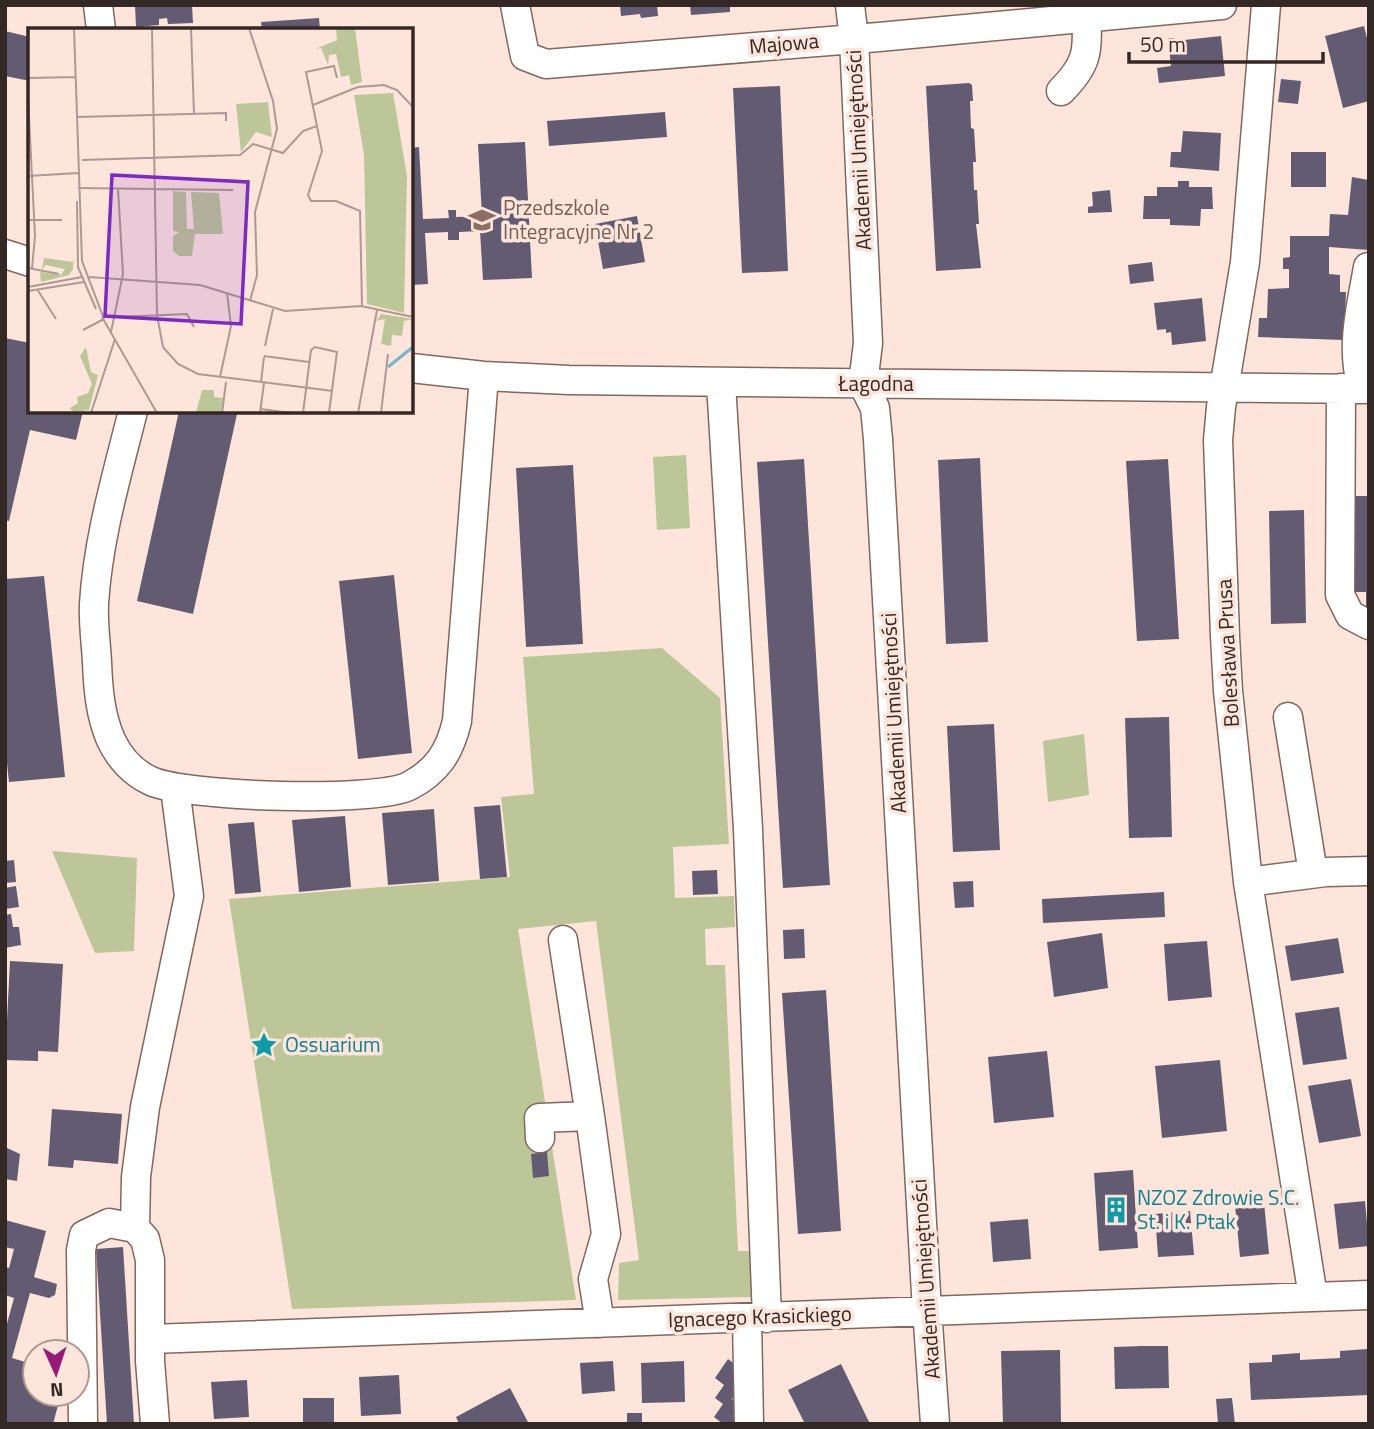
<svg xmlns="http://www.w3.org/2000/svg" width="1374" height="1429" font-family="'Titillium Web',sans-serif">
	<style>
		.green { fill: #bdc698 }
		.building { fill: #625b72 }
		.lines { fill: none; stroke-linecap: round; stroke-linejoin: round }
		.minor-casing { stroke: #81675d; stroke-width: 31 }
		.minor { stroke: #fff; stroke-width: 28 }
		.labels { text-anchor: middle; stroke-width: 7; stroke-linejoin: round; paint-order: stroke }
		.street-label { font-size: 21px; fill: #342824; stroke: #fee5dc }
		.education-label { font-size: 21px; fill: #785e54; stroke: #fee5dc; text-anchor: start }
		.culture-label { font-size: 21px; fill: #0d838f; stroke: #fee5dc; text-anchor: start }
		.inset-river { fill: none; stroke: #7bb5c8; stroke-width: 3.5 }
		.inset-road { fill: none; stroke: #ad9992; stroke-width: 2 }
		.view { fill: #7b2cbf; fill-opacity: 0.15; stroke: #7b2cbf; stroke-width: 3.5 }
		.inset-edge { fill: none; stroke: #342824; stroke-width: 3.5 }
	</style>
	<rect width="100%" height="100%" fill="#fee5dc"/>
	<path class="green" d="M686 455 690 528 657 530 653 457Z
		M662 648 720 698 729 844 673 847 675 898 734 896 735 927 705 929 706 965H725L738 1251H752L754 1289 752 1297 618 1300 619 1263 639 1260 596 921 518 929 576 1300 292 1309 229 899 510 877 501 797 534 794 523 657Z
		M1084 734 1089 795 1048 802 1043 741Z
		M52 851 137 858 134 951 95 953Z"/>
	<path class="building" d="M135 5H192L193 23 168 24 167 18 159 19V25L136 27Z
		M620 5H657L658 16 641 18 640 14 621 16Z
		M690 5H730V12L691 15Z
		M319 18 320 30H262L261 22Z
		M1364 26 1369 46V101L1343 108 1325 36Z
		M5 31 30 37V81L5 76Z
		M1221 36 1225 76 1159 83 1157 68 1171 66 1168 38H1174L1175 41Z
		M1281 79 1301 81 1298 104 1278 102Z
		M969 83 972 85 973 101H970L971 128 974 129 976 162H973L974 190H977L979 224H976L981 268 936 271 926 86Z
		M780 86 788 271 742 273 733 88Z
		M665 112 667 137 549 146 547 121Z
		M1183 131 1221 133 1219 171 1170 167 1171 152H1181Z
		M525 142 532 278 483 280 480 231 459 232V240H448V232L425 233 428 284 411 285V148L419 147 423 219 449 218 448 210H456V217L482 216 478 144Z
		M1291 152H1326V187H1291Z
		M1352 177 1369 180V250L1329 247V274L1340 275V292H1346L1344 340 1258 337 1259 318H1267L1268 289 1289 288V269H1283V258L1290 257V236H1329L1330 214 1348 215Z
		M1178 181H1189V187H1212L1213 209H1201L1200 226 1170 225V219H1143L1144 196H1157V187H1178Z
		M1110 190 1112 212 1088 213V207L1093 206 1092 192Z
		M637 216 645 262 603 269 595 224Z
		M1152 262 1154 281 1130 284 1128 265Z
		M1202 298 1206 341 1172 345 1171 332 1166 333V329L1157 330 1154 303Z
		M5 338 30 343V411H83L76 440 30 430 9 521 5 520Z
		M179 411H225L237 414 193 614 137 601Z
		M980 458 988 642 946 644 938 460Z
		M804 459 830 885 783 888 757 462Z
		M1168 459 1179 639 1137 641 1126 461Z
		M573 465 583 644 526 647 516 468Z
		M1350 496H1369V607H1366V592H1349Z
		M1304 510 1306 623 1271 624 1269 511Z
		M394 575 412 753 358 759 339 581Z
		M44 576 65 777 9 782 5 745V579Z
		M1169 717 1172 837 1129 838 1125 718Z
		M994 724 1000 850 953 852 947 726Z
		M500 805 507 877 480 879 474 807Z
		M434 809 439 881 388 885 382 813Z
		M345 816 351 887 299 892 292 820Z
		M254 822 261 892 235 894 228 824Z
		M14 860 16 882 5 883V861Z
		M717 870 718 894 693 895 692 871Z
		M973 881 974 907 955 908 953 882Z
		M16 886 19 907 5 909V888Z
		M1164 892 1165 917 1043 923 1042 899Z
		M11 914 13 927H19L21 945 5 948V915Z
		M804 929 805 958 784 959 783 930Z
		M1102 933 1108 988 1054 997 1047 942Z
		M1338 938 1344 973 1291 981 1285 946Z
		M1207 941 1212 997 1168 1001 1164 944Z
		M10 961 63 964 58 1052 38 1051V1061L5 1060Z
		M826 990 841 1231 798 1234 782 993Z
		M1339 1007 1347 1059 1303 1065 1295 1013Z
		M1047 1051 1054 1117 994 1123 988 1057Z
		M1220 1060 1227 1131 1162 1138 1155 1066Z
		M1351 1079 1361 1136 1319 1143 1308 1086Z
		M52 1109 122 1114 118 1164 74 1160 73 1168 48 1166Z
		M5 1147 20 1154 17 1181 5 1179Z
		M547 1152 549 1176 533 1178 531 1154Z
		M1133 1170 1138 1248 1099 1251 1094 1173Z
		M1263 1192 1269 1254 1240 1257 1234 1195Z
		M1365 1201 1369 1246 1339 1249 1334 1204Z
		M1190 1211 1194 1255 1158 1257 1155 1214Z
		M1028 1219 1031 1259 993 1262 990 1222Z
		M5 1220 46 1231 34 1277 57 1284 55 1295 49 1298 30 1293 12 1358 35 1365V1394H61L53 1424H5V1331L14 1298 5 1295V1267L9 1268 14 1249 5 1247Z
		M123 1247 134 1424H107L96 1249Z
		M1142 1346H1168L1169 1388 1115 1389 1114 1347Z
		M1367 1349 1369 1395 1251 1400 1249 1363 1272 1362V1355L1300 1353V1360L1340 1358V1351Z
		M1060 1350 1061 1424H1003L1001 1351Z
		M728 1359 740 1368 733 1378 742 1385 732 1399 741 1405 733 1416 744 1424H723L714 1417 723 1404 715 1398 724 1385 715 1378Z
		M613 1361 615 1391 582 1394 580 1363Z
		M684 1361 685 1402 642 1403 641 1363Z
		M841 1364 870 1424H805L788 1390Z
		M399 1375 401 1414 361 1416 359 1377Z
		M247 1380 249 1417 214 1419 211 1382Z
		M510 1388 529 1424H459L456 1417Z
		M303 1398H334V1424H303Z
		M1232 1398 1235 1424H1218L1216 1399Z
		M627 1413H642V1424H627Z"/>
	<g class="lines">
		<g class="minor-casing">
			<path id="minor" d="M98 5 101 30
				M515 5 525 56 546 64 879 37 1222 5
				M850 5 854 39 868 343 863 384 875 408 878 439 926 1294 935 1424
				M1266 5 1245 262 1221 407 1218 440 1225 636 1228 691 1248 882 1313 1297
				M1061 91C1086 66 1089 52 1086 18
				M5 254 30 262
				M411 368 484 376 569 380 1369 389
				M721 383 748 829 767 1318
				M1361 384C1351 343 1361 308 1368 267
				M1341 388 1340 595 1350 615 1369 625
				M133 411C117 475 98 538 94 604 93 623 96 643 97 662 98 688 100 715 111 740 119 757 133 773 151 781 186 797 375 803 409 786 438 771 450 751 457 721L484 376
				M1288 717 1313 873
				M1248 882 1326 872 1369 871
				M563 940 590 1116 606 1234 593 1279 600 1323
				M540 1138 539 1118 590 1116
				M747 1318 749 1424
				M151 1339 1369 1295
				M83 1424 81 1250 84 1235 109 1223 135 1228
				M155 1424 150 1361V1260L145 1239 135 1228 136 1177 145 1107 189 896 175 788"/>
		</g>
		<use href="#minor" class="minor"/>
	</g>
	<defs>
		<g id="school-bare" transform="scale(2.1)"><path d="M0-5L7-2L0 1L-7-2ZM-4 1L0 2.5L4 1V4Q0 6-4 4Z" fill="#8d6e63" stroke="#fee5dc" stroke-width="2.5" paint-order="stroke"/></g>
		<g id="sight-bare" transform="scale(2.1)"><path d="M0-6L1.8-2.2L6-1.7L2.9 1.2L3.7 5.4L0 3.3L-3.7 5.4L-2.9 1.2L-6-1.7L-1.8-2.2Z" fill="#0f9aa8" stroke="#fee5dc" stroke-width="2.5" paint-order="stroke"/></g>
		<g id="building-bare" transform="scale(2.1)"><path d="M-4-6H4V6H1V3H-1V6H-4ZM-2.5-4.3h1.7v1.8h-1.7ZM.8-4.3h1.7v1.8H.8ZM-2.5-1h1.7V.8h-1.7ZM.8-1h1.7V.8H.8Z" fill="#0f9aa8" stroke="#fee5dc" stroke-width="2.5" paint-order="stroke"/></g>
	</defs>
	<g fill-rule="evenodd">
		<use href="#school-bare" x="482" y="220"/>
		<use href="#sight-bare" x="264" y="1045"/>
		<use href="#building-bare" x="1116" y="1210"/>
	</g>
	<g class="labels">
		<g class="street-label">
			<text transform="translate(784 44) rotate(-5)" y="7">Majowa</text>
			<text transform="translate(859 150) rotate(-93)" y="7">Akademii Umiejętności</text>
			<text x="876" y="391">Łagodna</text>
			<text transform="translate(1228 653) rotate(-93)" y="7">Bolesława Prusa</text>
			<text transform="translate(894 713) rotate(-93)" y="7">Akademii Umiejętności</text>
			<text transform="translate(926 1279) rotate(-94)" y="7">Akademii Umiejętności</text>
			<text transform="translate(760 1317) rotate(-2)" y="7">Ignacego Krasickiego</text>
		</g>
		<g class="education-label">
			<text x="503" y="215">Przedszkole<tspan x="503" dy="24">Integracyjne Nr 2</tspan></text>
		</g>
		<g class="culture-label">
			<text x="285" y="1052">Ossuarium</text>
			<text x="1137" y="1205">NZOZ Zdrowie S.C.<tspan x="1137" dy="24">St. i K. Ptak</tspan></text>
		</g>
	</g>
	<g transform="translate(28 28)">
		<rect width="385" height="385" fill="#fee5dc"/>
		<path d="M308 0H327L334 54 323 57 321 47 313 49 308 26 301 27 300 37 293 20 287 21 309 12ZM365 65 379 148 376 285 339 276 336 127 326 67ZM240 74 244 109 228 104 213 124 208 76ZM145 163 158 164 159 201H166L163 164 191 165 195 206H167L164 228H151L145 223V208L151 204 145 203ZM46 226 45 241 41 247 13 254 12 244 33 247 37 241 17 237 15 241 6 239 14 241 16 230 45 234ZM353 286 385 291 376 293 374 308 364 307 363 318 353 316 357 291 348 293ZM58 319 63 344 70 347 61 382 45 384 42 380 50 375 49 369 60 365 64 356 52 328ZM174 362H186V369L195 370 193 385H168Z" fill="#bdc698"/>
		<path class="inset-river" d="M360 339 385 319"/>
		<path class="inset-road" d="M46 0 54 233 76 291M124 0 129 287 135 319 150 336 170 346 305 363M163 0 166 86M221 0 245 73 249 101 227 184 229 247 222 273M0 50 47 49M309 50 306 38 278 44 294 123 280 167 283 173H308L332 183 334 278M0 69 7 208 4 241M285 77 330 59 356 57 369 62 385 79M49 89 198 85V93M54 132 212 127 225 116 255 125 275 103 289 98M0 148 50 145M50 160 205 162M49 173 50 239 68 281M0 192H34M0 240 31 246M61 249 172 257 257 283 333 278 385 289M0 259 54 249M9 261 28 291M0 263 56 254M74 289 129 385M88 289 159 286 166 299M55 302 76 291M83 304 95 246 90 161M237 318 245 281M236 328 281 334M192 349 203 298 199 265M233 354 236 329M233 381 263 385M63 385 87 311M194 385 198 354M232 385 236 355M275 385 283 322 287 319 309 324 301 385M330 385 349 282M353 385 360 326"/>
		<path class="view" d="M84 147 220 154 213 296 77 288Z"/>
		<rect width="385" height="385" class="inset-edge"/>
	</g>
	<rect width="1374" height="1429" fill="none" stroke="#342824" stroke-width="14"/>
	<g transform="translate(56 1373) rotate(177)"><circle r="33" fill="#fee5dc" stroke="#ad9992" stroke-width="2"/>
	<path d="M0-5L12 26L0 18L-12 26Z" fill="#951b76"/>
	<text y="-10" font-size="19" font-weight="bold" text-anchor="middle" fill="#342824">N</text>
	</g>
	<path d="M1129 52v10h194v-10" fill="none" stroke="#342824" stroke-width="3.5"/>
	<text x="1140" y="52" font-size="21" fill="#342824" stroke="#fee5dc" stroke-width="5" paint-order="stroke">50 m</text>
</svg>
